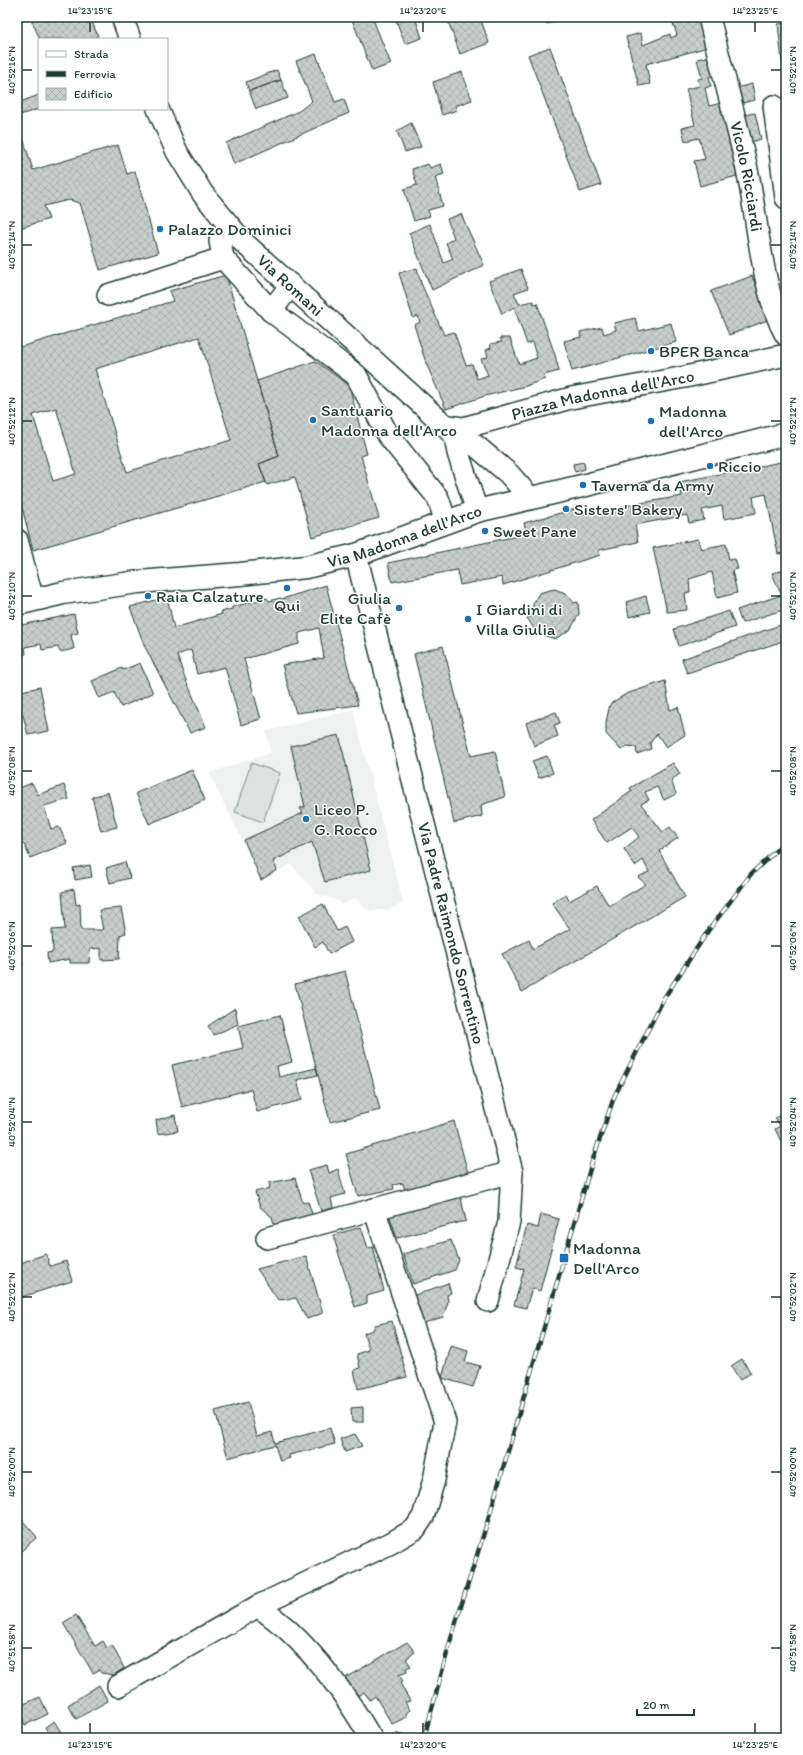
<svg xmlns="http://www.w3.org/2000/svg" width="803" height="1755" font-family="Itim,sans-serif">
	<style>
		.built { fill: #eef1f0 }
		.pitch { fill: #dee3e2; stroke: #7e908b }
		.building { fill: url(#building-cross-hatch); stroke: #1f3d34; fill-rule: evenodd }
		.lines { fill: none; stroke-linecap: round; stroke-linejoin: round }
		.minor-casing { stroke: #1f3d34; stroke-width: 24 }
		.major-casing { stroke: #1f3d34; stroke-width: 25 }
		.minor { stroke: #fff; stroke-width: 21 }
		.major { stroke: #fff; stroke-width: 22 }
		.rail-casing { stroke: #1f3d34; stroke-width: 4.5 }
		.rail { stroke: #fff; stroke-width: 3; stroke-dasharray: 9; stroke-linecap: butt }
		.ticks { fill: none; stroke: #1f3d34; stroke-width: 1.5 }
		.poi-dot { fill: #1f6fb2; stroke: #fff; stroke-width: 1.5 }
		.labels { text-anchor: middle; stroke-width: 3; stroke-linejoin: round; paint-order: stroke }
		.street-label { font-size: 17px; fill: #1f3d34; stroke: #fff }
		.poi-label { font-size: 17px; fill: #1f3d34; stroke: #fff; text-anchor: start }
		.neatline { fill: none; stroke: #1f3d34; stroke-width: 1.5 }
		.ticks-label { font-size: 10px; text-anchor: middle; fill: #1f3d34 }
	</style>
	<defs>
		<pattern id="building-cross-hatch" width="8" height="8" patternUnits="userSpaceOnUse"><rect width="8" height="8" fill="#c7cfcc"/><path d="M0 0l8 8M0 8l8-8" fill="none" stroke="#aab3b0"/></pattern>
	</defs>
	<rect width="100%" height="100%" fill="#fff"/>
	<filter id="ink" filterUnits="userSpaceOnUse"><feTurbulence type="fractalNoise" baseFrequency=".025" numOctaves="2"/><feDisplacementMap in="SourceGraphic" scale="8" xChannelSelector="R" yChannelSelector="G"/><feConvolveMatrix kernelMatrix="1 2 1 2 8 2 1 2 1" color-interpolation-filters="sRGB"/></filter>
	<g filter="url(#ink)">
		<path class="built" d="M353 710 403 903 390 910H367L355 898 341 905 339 901 317 894 291 864 262 880 209 773 271 753 266 731Z"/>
		<path class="pitch" d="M251 763 280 773 263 822 235 812Z"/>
		<path class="building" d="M30 17H90L98 36 90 39H40Z
			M351 17H372L391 64 372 71Z
			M395 17H415L422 38 405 44Z
			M450 17H480L489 43 460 54 447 18Z
			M544 17H569L547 24Z
			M671 17H705L712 46 646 64 650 84 639 86 626 37 641 33 643 45 670 34 671 38 677 35Z
			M786 23V80H784L778 24Z
			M550 47 601 185 580 192 528 55Z
			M316 54 335 102 344 99 349 113 234 164 226 143 299 111 312 101 296 61Z
			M714 55 719 74 709 77 711 86 705 88 709 106 721 103 744 174 700 186 694 161 705 159 699 138 685 141 682 128 695 125 686 89 700 86 698 79 702 78 697 59Z
			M277 70 281 80 249 91 246 82Z
			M462 72 472 100 455 106 457 110 442 115 433 82Z
			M281 80 288 98 256 109 249 91Z
			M752 84 755 100 737 104 732 89Z
			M39 95V109L17 116V103Z
			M755 113 761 139 745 144 738 116Z
			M17 119 33 170 118 145 127 174 135 171 158 253 100 270 80 203 69 200 44 206 49 219 17 229Z
			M411 123 421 147 405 152 397 131Z
			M428 164 430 168 441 164 444 174 435 177 443 206 428 210 430 216 414 221 404 189 417 185 412 169Z
			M461 214 484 265 432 290 409 233 430 224 444 263 453 259 446 243 454 238 447 219Z
			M417 268 421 283 444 335 454 332 466 365 472 364 477 379 488 375 481 359 488 357 486 350 491 348 490 344 502 342 500 338H510L519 364 537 358 532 342 527 344 514 307 502 314 489 281 521 269 528 288 514 293 519 304 533 301 534 304 537 303 555 355 559 371 544 375 545 379 526 386 485 396 446 409 426 363 414 325 420 322 418 316 413 318 399 273Z
			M226 275 279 456 259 464 266 482 33 550 17 488V348L173 301 169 291ZM199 337 231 440 127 472 95 369ZM56 408 76 474 53 481 33 415Z
			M752 276 770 319 729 335 711 291Z
			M635 318 639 331 671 323 676 342 572 371 564 341 581 337 580 332 602 327 604 334 616 330 614 323Z
			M315 361 349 385 367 454 361 456 379 518 312 537 295 477 267 485 259 464 279 456 257 381Z
			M786 461V553L778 554 766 494 753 497 756 513 724 519 722 506 702 510 704 520 689 523 687 515 635 525 638 542 599 550 600 555 503 585 502 577 460 585 457 570 392 582 388 563 527 534 524 523 575 509 576 515 599 511V514L630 505 682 496 679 482Z
			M584 462 585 469 575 472 573 464Z
			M698 539 701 549 726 544 729 560 735 559 738 569 732 570 737 593 717 598 712 572 689 579 690 592 685 593 687 610 667 612 653 548Z
			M782 556H786V606L772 573 785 570Z
			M326 585 358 705 296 713 282 665 324 658 319 628 299 633V644L244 659 261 719 241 725 225 667 197 674 191 650 177 655 183 673 206 727 190 733 145 647 130 607 167 597 174 628 222 614 221 612 232 609V607L267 598 269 601 280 598 282 599Z
			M554 589 566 593 574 603 578 602 579 614 570 630 555 639 537 633 527 618 532 616 533 604 539 593Z
			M781 595 786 609 742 623 737 610Z
			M646 596 650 612 629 617 626 602Z
			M729 611 735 627 679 646 674 629Z
			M74 614 78 633 71 635 74 649 60 652 58 647 42 650 41 644 25 647 26 654 17 656V626Z
			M786 623V640L687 673 682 659Z
			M443 646 471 756 495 751 505 797 481 805 482 816 454 823 414 654Z
			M140 663 153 693 121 707 114 692 99 698 92 681 122 668 123 670Z
			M665 681 670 710 678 707 685 735 666 747 657 734 650 743 651 749 637 754 636 747 627 746 621 750 606 734V722L610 704 626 694Z
			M40 687 49 731 28 735 23 715 17 716V692Z
			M556 712 560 723 554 725 558 736 534 746 526 723Z
			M339 735 371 870 325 882 312 842 273 861 277 870 261 880 244 840 303 813 300 808 305 807 291 746Z
			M547 756 553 773 539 778 532 761Z
			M673 763 680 774 671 780 676 794 664 800 657 787 645 792 649 800 641 804 663 832 670 827 678 838 659 851 685 897 522 992 502 954 529 940 533 949 570 929 552 903 566 894 569 901 597 886 609 906 646 884 638 877 649 872 643 860 635 866 624 849 639 837 632 827 607 843 591 820 632 791 630 788Z
			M192 770 205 800 149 824 136 793Z
			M32 783 38 795 64 785 69 799 44 806 51 829 59 827 67 843 30 858 24 844 17 846V789Z
			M108 792 117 827 101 831 92 797Z
			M125 862 130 878 110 883 106 868Z
			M90 865 92 877 75 880 73 868Z
			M74 889 76 905 80 904 81 930H103L99 910 121 908 126 933 120 935 119 959 101 960V948L90 949 89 963H70V959L48 963 47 953 53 952 52 930 65 929 62 892Z
			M323 904 337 931 345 927 352 942 329 954 323 942 315 947 299 916Z
			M19 951 23 966 17 967V952Z
			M345 971 380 1110 330 1122 295 984Z
			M235 1008 238 1024 214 1035 208 1026Z
			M280 1015 292 1062 277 1066 279 1077 316 1068 318 1075 297 1080 302 1100 257 1112 251 1089 182 1107 172 1065 243 1048 238 1026Z
			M786 1112V1139L781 1141 775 1129 780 1126 775 1118Z
			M175 1115 178 1131 158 1134 156 1120Z
			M454 1121 468 1173 406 1195 403 1183 393 1185 394 1189 358 1196 346 1154Z
			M327 1165 329 1173 338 1169 345 1194 331 1198 333 1208 321 1211 308 1170Z
			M295 1178 303 1203 308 1202 314 1219 276 1231 272 1217 260 1207 255 1192 270 1188 269 1183Z
			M460 1194 466 1221 397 1238 388 1211Z
			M541 1214 559 1219 540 1291 532 1288 526 1308 514 1305 524 1269 516 1267 527 1225 538 1228Z
			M361 1227 368 1248 373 1247 384 1291 367 1296V1303L355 1307 333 1235Z
			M451 1240 459 1260 455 1270 413 1284 403 1254Z
			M46 1254 50 1266 66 1261 72 1281 22 1297 17 1280V1264Z
			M306 1256 323 1313 307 1319 296 1298 278 1300 257 1269Z
			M448 1283 451 1293 447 1295 448 1302 443 1317 418 1325 410 1297Z
			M392 1321 407 1377 358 1389 354 1370 360 1368 357 1354 369 1350 364 1333 373 1330 375 1325Z
			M451 1346 468 1351 465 1362 480 1366 473 1387 442 1378Z
			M742 1359 751 1373 740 1380 731 1366Z
			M248 1402 257 1436 272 1432 275 1443 330 1428 335 1444 289 1455 290 1458 280 1461 275 1445 228 1458 215 1411Z
			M363 1407V1422H352L351 1408Z
			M355 1434 362 1446 345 1452 340 1439Z
			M786 1445V1455L781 1448Z
			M17 1514 37 1537 17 1555Z
			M76 1615 95 1646 103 1641 107 1648 112 1645 124 1668 114 1675 101 1673 99 1670 93 1673 63 1623Z
			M407 1642 415 1652 406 1659 411 1666 406 1668 407 1672 399 1675 403 1681 400 1683 410 1701 405 1702 410 1710 406 1713 407 1717 392 1724 375 1696 370 1700 364 1692 352 1699 340 1681Z
			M99 1685 108 1701 76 1719 68 1705Z
			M40 1697 48 1714 25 1725 17 1707Z
			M54 1721 61 1732 51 1738 45 1727Z
			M393 1733 407 1736V1738H392Z"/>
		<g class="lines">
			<g class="minor-casing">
				<g id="minor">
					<path d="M122 17 130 39"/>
					<path id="s1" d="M709 17C722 71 738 125 749 179 758 226 763 295 786 335"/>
					<path d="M774 106 786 198"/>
					<path id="s2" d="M158 109 177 152 203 194 243 242 439 420 455 436 476 446 495 462 509 474 530 498"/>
					<path d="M223 258 271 311 291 285"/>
					<path d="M108 295 223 258 220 241 229 226"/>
					<path d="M271 311 356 375 388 435 438 498 446 522"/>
					<path id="s3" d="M444 425 463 428 571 398 685 377 786 355"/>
					<path d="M455 436 458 453 477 511"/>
					<path d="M17 540 33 600"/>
					<path id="s4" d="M356 555 512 1172 509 1222 488 1301"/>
					<path d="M267 1238 512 1172"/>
					<path d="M258 1606C268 1614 279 1622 289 1631 321 1661 349 1700 371 1738"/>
					<path d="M118 1686 258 1606 391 1543 415 1529 423 1517 434 1480 445 1422 374 1209"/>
				</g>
			</g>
			<g class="major-casing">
				<g id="major">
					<path id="s5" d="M17 604 63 593 138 582 240 574 306 567 356 555 477 511 586 485 786 434"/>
				</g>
			</g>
			<use href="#minor" class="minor"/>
			<use href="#major" class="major"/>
			<g class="rail-casing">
				<path id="rail" d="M424 1738 452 1635 488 1520 592 1162 614 1097 664 998 708 931 751 874 786 841"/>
			</g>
			<use href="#rail" class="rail"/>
		</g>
	</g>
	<path class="ticks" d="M90 22V32M423 22V32M755 22V32M22 70H32M771 70H781M22 245H32M771 245H781M22 421H32M771 421H781M22 596H32M771 596H781M22 771H32M771 771H781M22 946H32M771 946H781M22 1122H32M771 1122H781M22 1297H32M771 1297H781M22 1472H32M771 1472H781M22 1648H32M771 1648H781M90 1723V1733M423 1723V1733M755 1723V1733"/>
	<g class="poi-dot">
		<circle cx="160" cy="229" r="4"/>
		<circle cx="651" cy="351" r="4"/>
		<circle cx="313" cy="420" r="4"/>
		<circle cx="651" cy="421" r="4"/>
		<circle cx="710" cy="466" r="4"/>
		<circle cx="583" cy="485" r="4"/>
		<circle cx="566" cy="509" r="4"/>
		<circle cx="485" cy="531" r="4"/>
		<circle cx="287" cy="588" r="4"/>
		<circle cx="148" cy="596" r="4"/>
		<circle cx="399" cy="608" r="4"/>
		<circle cx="468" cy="619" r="4"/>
		<circle cx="306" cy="819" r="4"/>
		<rect x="559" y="1253" width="10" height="10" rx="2"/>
	</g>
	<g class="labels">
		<g class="street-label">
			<text dy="6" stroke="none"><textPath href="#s1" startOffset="164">Vicolo Ricciardi</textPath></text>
			<text dy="6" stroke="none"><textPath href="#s2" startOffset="223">Via Romani</textPath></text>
			<text dy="6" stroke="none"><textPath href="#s3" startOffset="163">Piazza Madonna dell'Arco</textPath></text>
			<text dy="6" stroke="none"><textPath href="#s5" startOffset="395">Via Madonna dell'Arco</textPath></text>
			<text dy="6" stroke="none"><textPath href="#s4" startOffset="390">Via Padre Raimondo Sorrentino</textPath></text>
		</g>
		<g class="poi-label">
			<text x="168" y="235">Palazzo Dominici</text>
			<text x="659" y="357">BPER Banca</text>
			<text x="321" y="416">Santuario<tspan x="321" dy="20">Madonna dell'Arco</tspan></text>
			<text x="659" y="417">Madonna<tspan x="659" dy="20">dell'Arco</tspan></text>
			<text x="718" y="472">Riccio</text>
			<text x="591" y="491">Taverna da Army</text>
			<text x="574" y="515">Sisters' Bakery</text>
			<text x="493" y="537">Sweet Pane</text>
			<text x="156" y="602">Raia Calzature</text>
			<text x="391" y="604" text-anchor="end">Giulia<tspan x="391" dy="20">Elite Cafè</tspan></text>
			<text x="287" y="611" text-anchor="middle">Qui</text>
			<text x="476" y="615">I Giardini di<tspan x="476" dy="20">Villa Giulia</tspan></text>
			<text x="314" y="815">Liceo P.<tspan x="314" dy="20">G. Rocco</tspan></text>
			<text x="573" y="1254">Madonna<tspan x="573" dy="20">Dell'Arco</tspan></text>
		</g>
	</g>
	<rect width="803" height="1755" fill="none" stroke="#fff" stroke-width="44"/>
	<rect x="38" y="38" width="130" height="72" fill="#ffffff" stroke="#a5b1ae"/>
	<rect x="46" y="51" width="20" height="6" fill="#ffffff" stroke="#a5b1ae"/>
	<text x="74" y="58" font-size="12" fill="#1f3d34">Strada</text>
	<rect x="46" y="71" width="20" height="6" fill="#1f3d34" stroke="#a5b1ae"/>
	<text x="74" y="78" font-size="12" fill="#1f3d34">Ferrovia</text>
	<rect x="46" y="88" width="20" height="12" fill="url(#building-cross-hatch)" stroke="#a5b1ae"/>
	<text x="74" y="98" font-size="12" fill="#1f3d34">Edificio</text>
	<path d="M637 1709v6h57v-6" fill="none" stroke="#1f3d34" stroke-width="2"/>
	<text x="643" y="1709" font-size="12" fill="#1f3d34" stroke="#ffffff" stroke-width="3" paint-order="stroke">20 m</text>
	<rect x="22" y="22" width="759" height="1711" class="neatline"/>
	<g class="ticks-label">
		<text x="90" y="14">14°23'15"E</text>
		<text x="423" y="14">14°23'20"E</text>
		<text x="755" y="14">14°23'25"E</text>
		<text transform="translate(11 70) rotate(-90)" y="4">40°52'16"N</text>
		<text transform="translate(792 70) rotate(-90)" y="4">40°52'16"N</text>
		<text transform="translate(11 245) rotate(-90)" y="4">40°52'14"N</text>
		<text transform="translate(792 245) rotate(-90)" y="4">40°52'14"N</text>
		<text transform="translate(11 421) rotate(-90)" y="4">40°52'12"N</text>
		<text transform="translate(792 421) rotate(-90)" y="4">40°52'12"N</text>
		<text transform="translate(11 596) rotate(-90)" y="4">40°52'10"N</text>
		<text transform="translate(792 596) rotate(-90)" y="4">40°52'10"N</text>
		<text transform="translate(11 771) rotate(-90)" y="4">40°52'08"N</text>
		<text transform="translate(792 771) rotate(-90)" y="4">40°52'08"N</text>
		<text transform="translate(11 946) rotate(-90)" y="4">40°52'06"N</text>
		<text transform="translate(792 946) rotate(-90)" y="4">40°52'06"N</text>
		<text transform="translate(11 1122) rotate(-90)" y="4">40°52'04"N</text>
		<text transform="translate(792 1122) rotate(-90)" y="4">40°52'04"N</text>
		<text transform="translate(11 1297) rotate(-90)" y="4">40°52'02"N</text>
		<text transform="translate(792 1297) rotate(-90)" y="4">40°52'02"N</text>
		<text transform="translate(11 1472) rotate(-90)" y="4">40°52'00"N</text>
		<text transform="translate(792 1472) rotate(-90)" y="4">40°52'00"N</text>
		<text transform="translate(11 1648) rotate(-90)" y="4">40°51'58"N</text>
		<text transform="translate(792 1648) rotate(-90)" y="4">40°51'58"N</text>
		<text x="90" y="1748">14°23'15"E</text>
		<text x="423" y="1748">14°23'20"E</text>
		<text x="755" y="1748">14°23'25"E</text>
	</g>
</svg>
